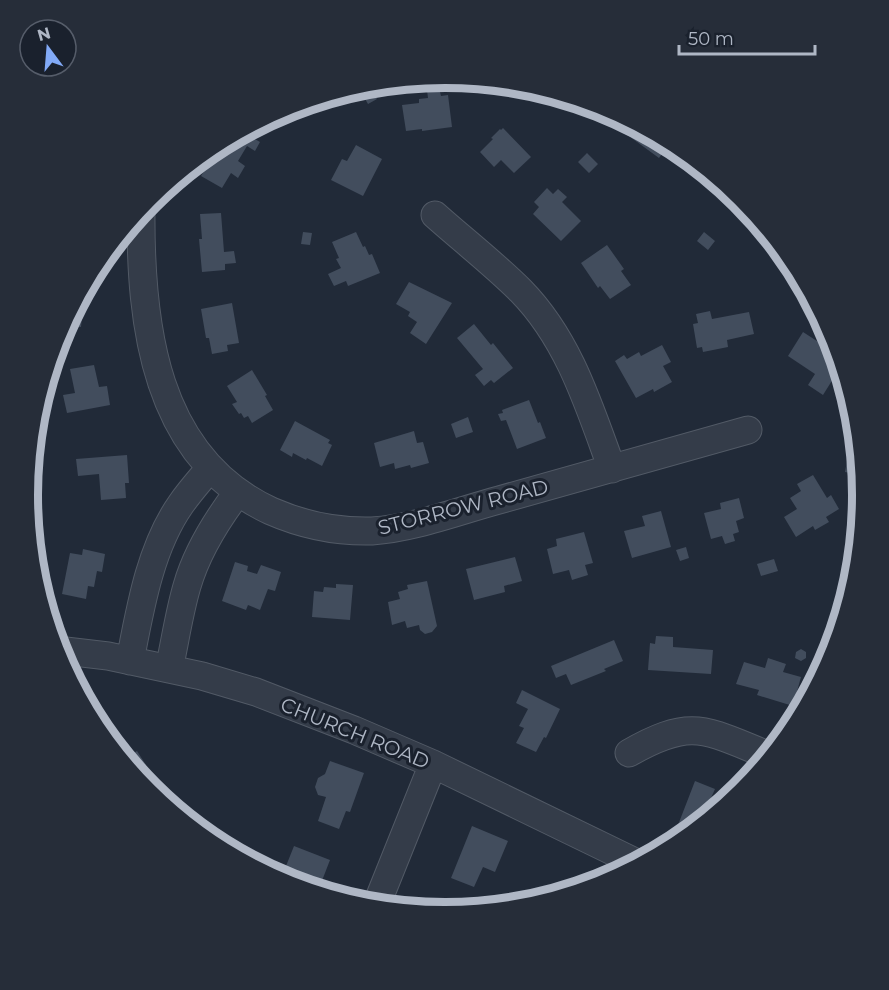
<svg xmlns="http://www.w3.org/2000/svg" width="889" height="990" viewBox="0 0 889 990" font-family="Montserrat,sans-serif">
  <style>
    .building { fill: #424d5d }
    .lines { fill: none; stroke-linecap: round; stroke-linejoin: round }
    .minor-casing { stroke: #525a66; stroke-width: 29 }
    .minor { stroke: #343c49; stroke-width: 27 }
    .labels { text-anchor: middle; dominant-baseline: central; stroke-width: 6; stroke-linejoin: round; paint-order: stroke }
    .street-label { font-size: 20px; fill: #afb7c5; stroke: #1a212d }
    .rim { fill: none; stroke: #afb7c5; stroke-width: 8 }
  </style>
  <rect width="100%" height="100%" fill="#212a38"/>
  <path class="building" d="M368,85L377,99L368,104L360,90Z
    M439,88L441,96L448,95L452,127L422,131V129L406,131L402,105L419,103V99L428,98L427,90Z
    M629,122L669,144L659,158L622,131Z
    M503,128L531,157L514,173L501,160L494,167L480,152L493,139L491,138L500,129L501,130Z
    M243,132L260,142L255,151L247,146L238,161L245,166L238,178L231,173L222,188L201,176L211,160L208,158L215,147Z
    M356,145L382,159L363,196L331,180L342,159L347,161Z
    M587,153L598,164L589,173L578,162Z
    M547,188L553,194L558,189L567,197L562,202L581,221L561,241L533,214L539,207L534,202Z
    M221,213L224,252L234,251L236,263L225,264V270L202,272L199,239H202L200,214Z
    M303,232L312,233L310,245L301,244Z
    M356,232L363,247L365,246L369,255L372,254L380,273L348,286L346,281L334,286L328,274L341,268L336,259L339,258L332,242Z
    M704,232L715,241L708,250L697,241Z
    M607,245L624,269L621,271L631,285L610,299L600,286L598,288L581,263Z
    M409,282L452,303L426,344L410,333L417,322L408,316L410,312L396,304Z
    M85,286L81,327L64,326Z
    M232,303L239,343L227,345L228,351L212,354L209,338H206L201,309Z
    M710,311L712,319L749,312L754,334L727,340L728,347L703,352L702,347L697,348L693,324L698,323L696,314Z
    M474,324L491,345L493,343L513,368L494,383L491,380L484,386L475,375L483,369L457,338Z
    M803,332L834,352L835,350L846,386L833,379L823,395L808,385L815,374L788,356Z
    M662,345L671,362L663,366L672,382L654,392L653,389L636,398L615,361L624,355L627,359L639,352L641,356Z
    M94,365L99,387L107,386L110,405L67,413L63,395L75,393L70,369Z
    M252,370L267,395L265,396L273,410L252,423L248,416L244,418L241,413L239,414L232,404L237,402L227,386Z
    M529,400L538,423L540,422L546,438L517,449L506,420L501,421L498,414L503,413L502,410Z
    M468,417L473,432L456,438L451,424Z
    M295,421L330,440L328,443L332,445L322,466L307,458L306,460L293,453L292,457L280,450Z
    M414,431L417,443L423,442L429,463L411,468L410,465L395,469L394,463L380,467L374,443Z
    M856,434L860,475L845,472L851,439L854,440Z
    M127,455L129,483H125L126,498L101,500L99,474L78,476L76,459Z
    M813,475L827,498L831,495L839,509L826,517L829,522L815,530L813,526L796,537L784,517L797,509L790,498L801,491L797,484Z
    M739,498L744,518L736,521L739,532L733,534L735,541L725,544L722,536L711,539L704,513L721,509L720,503Z
    M661,511L671,547L632,558L624,531L645,526L642,516Z
    M584,532L593,563L585,565L588,575L572,580L569,570L553,574L547,549L557,546L556,539Z
    M686,547L689,558L680,561L676,550Z
    M83,549L105,554L102,572L97,571L94,587L88,586L86,599L62,594L70,553L82,555Z
    M515,557L522,581L504,586L505,592L474,600L466,569Z
    M774,559L778,571L761,576L757,564Z
    M235,562L248,566L247,571L257,574L261,565L281,572L275,591L268,589L260,610L248,605L246,610L222,601Z
    M427,581L437,626L432,632L425,634L420,630L419,625L407,628L405,621L392,625L388,602L400,599L398,592L408,589L407,585Z
    M336,584L353,585L350,620L312,617L314,591L323,592L324,587L336,588Z
    M656,636L673,637V647L713,650L711,674L648,670L650,643L655,644Z
    M614,640L623,661L604,669L606,671L571,685L566,674L556,678L551,666Z
    M801,649L806,652V658L801,661L795,658L796,652Z
    M768,658L786,664L783,672L801,677L793,706L757,695L759,690L736,684L744,662L765,668Z
    M522,690L560,709L546,738L544,737L536,752L516,743L524,728L519,726L528,709L516,703Z
    M137,751L146,765L134,772L124,759Z
    M330,761L364,773L350,812L346,811L339,829L318,821L326,797L318,795L315,787L318,778L325,774Z
    M695,781L715,789L711,798L724,803L691,830L678,825Z
    M472,826L508,841L495,872L483,867L474,887L451,878Z
    M294,846L330,860L318,891L294,883L295,882L282,876Z
    M442,902L463,911L438,912Z"/>
  <g class="lines">
    <defs>
      <path id="minor" d="M141,210C140,324 154,457 271,511C303,525 336,532 372,531C415,528 458,511 499,500C582,477 665,454 748,430
        M435,215C463,240 494,264 521,291C569,340 589,406 612,469
        M57,650L108,656L202,676L256,692L354,730L433,764L637,863
        M130,661C140,609 150,548 181,504C190,491 200,480 210,468
        M169,669C175,642 179,613 187,586C197,551 216,521 238,492
        M629,753C692,717 705,730 768,755
        M376,906L433,764"/>
    </defs>
    <use href="#minor" class="minor-casing"/>
    <use href="#minor" class="minor"/>
  </g>
  <g class="labels">
    <g class="street-label">
      <text transform="translate(463 507) rotate(-14)">STORROW ROAD</text>
      <text transform="translate(355 733) rotate(22)">CHURCH ROAD</text>
    </g>
  </g>
  <path d="M0 0H889V990H0ZM38 495a407 407 0 1 1 814 0a407 407 0 1 1-814 0Z" fill="#262d39" fill-rule="evenodd"/>
  <path class="rim" d="M38 495a407 407 0 1 1 814 0a407 407 0 1 1-814 0Z"/>
  <g transform="translate(48 48) rotate(344)"><circle r="28" fill="#1a212d" stroke="#565d6a" stroke-width="1.5"/>
  <path d="M0-4.5L10 22L0 15L-10 22Z" fill="#82aaf7"/>
  <text y="-9" font-size="16" font-weight="bold" text-anchor="middle" fill="#afb7c5">N</text>
  </g>
  <path d="M679 45v9h136v-9" fill="none" stroke="#afb7c5" stroke-width="3"/>
  <text x="688" y="45" font-size="18" fill="#afb7c5" stroke="#1a212d" stroke-width="4.5" paint-order="stroke">50 m</text>
</svg>
